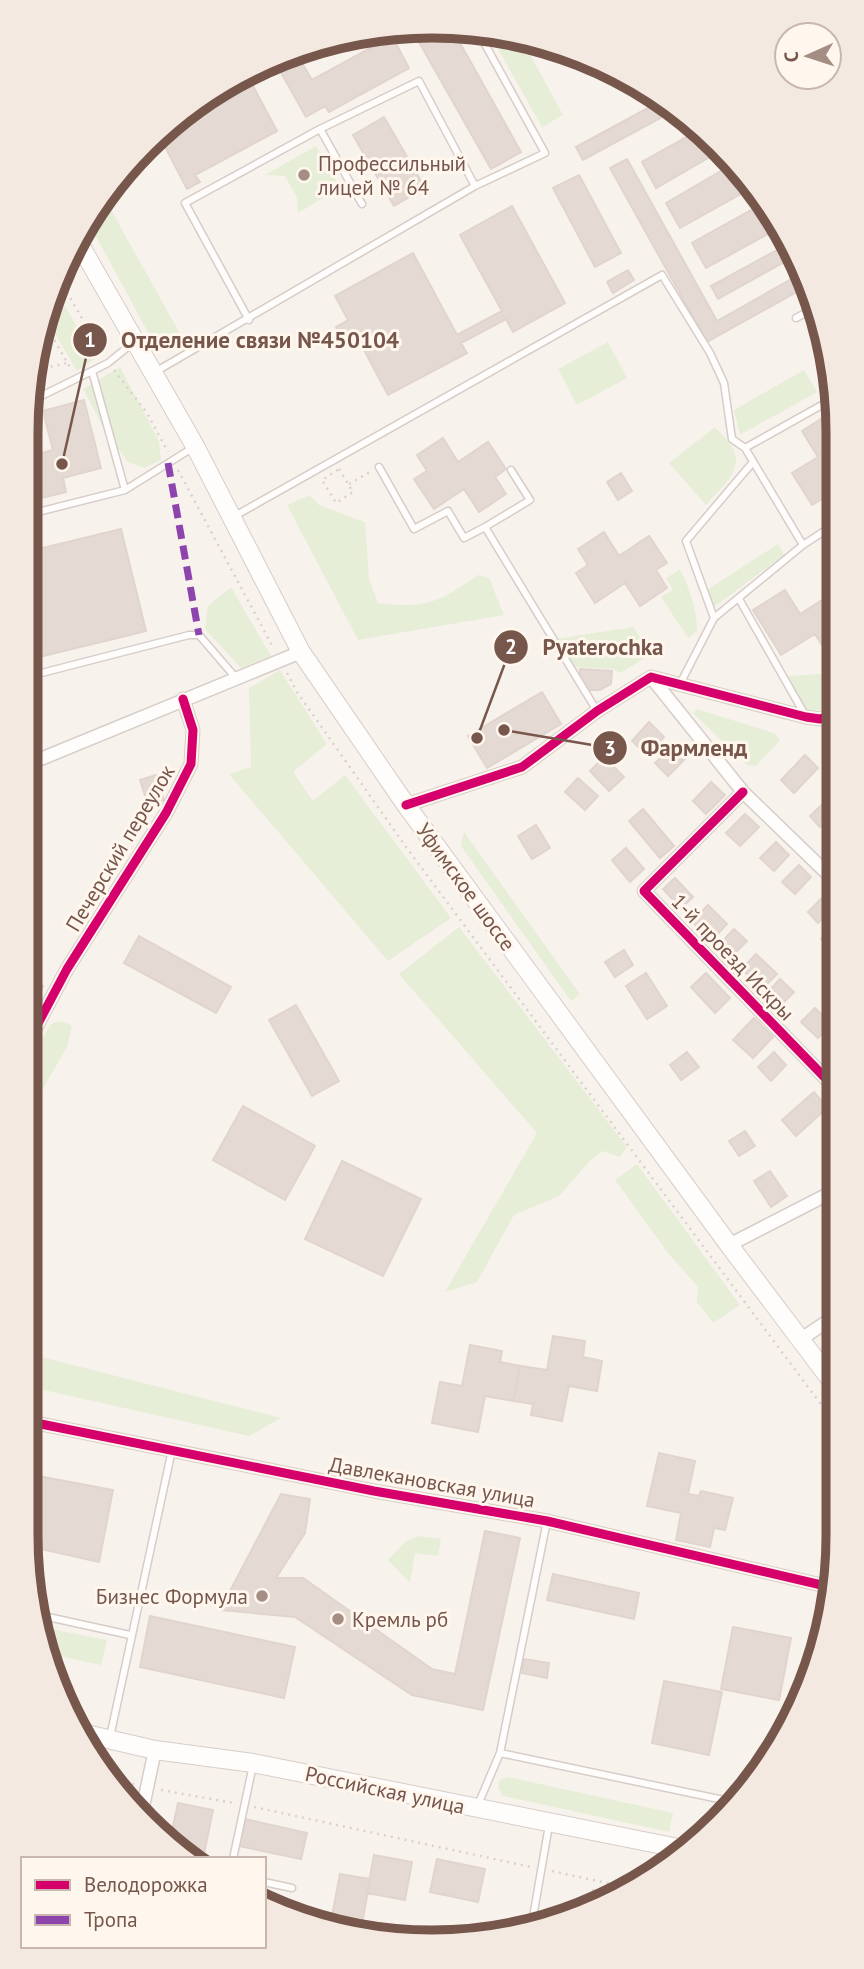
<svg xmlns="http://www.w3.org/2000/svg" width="864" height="1969" viewBox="0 0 864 1969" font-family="'PT Sans',sans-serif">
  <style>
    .green { fill: #e6eed7 }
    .building { fill: #e4dad3; stroke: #e1d4ce; stroke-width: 2 }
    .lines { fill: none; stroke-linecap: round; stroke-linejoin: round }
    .service-casing { stroke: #d6cdc8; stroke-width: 9 }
    .minor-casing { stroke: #d6cdc8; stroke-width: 15 }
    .secondary-casing { stroke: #d7cdc8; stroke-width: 20 }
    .path { stroke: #dad1ce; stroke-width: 2.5; stroke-dasharray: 2 5; stroke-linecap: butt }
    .service { stroke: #fefdfc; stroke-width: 6 }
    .minor { stroke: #fefdfc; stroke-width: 12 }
    .secondary { stroke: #fefdfc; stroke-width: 18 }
    .quiet { stroke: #8e44ad; stroke-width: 7; stroke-dasharray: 14 7; stroke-linecap: butt }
    .cycleway-casing { stroke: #fff6ed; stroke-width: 13 }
    .cycleway { stroke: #d6006c; stroke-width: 9 }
    .poi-dot { fill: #a48d83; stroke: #fff6ed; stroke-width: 2.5 }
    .labels { text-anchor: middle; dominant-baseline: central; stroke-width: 6; stroke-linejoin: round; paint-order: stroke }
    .poi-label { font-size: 21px; fill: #77564b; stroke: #fff6ed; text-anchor: start }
    .street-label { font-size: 21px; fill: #77564b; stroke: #fff6ed }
    .rim { fill: none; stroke: #77564b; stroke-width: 9 }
    .leader { fill: none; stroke: #77564b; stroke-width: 2.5 }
    .callout-dot { fill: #77564b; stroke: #fff6ed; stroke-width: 2.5 }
    .mark-label { font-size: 21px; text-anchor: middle; font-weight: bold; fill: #fff }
    .callout-label { font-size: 23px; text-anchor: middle; font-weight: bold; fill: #77564b; stroke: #fff6ed; stroke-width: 6; stroke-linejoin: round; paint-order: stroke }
  </style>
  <rect width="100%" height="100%" fill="#f8f2ec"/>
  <path class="green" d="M492,38L527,43L525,45L563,115L542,127Z
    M316,146L340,188L298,213L297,198L285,176L265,175Z
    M106,201L183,339L158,351L91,227Z
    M55,290L96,358L77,371L45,317L48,301Z
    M608,342L627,378L577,405L558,369Z
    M120,367L159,441L161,460L144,468L128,462L103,427L83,389Z
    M804,370L817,392L740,435L734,410Z
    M715,427C721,434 729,441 733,449C745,470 718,490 706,505L669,463Z
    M310,495L319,505L365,522L369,579L378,603C426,609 440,602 478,575L489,578L504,615L358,640L287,505Z
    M778,544L784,555L714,607L707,590Z
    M680,569C690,590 697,608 697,631L688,638L661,597L673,590L666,578Z
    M231,587L271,656L241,668L205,629L208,606Z
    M633,627L652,653L621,673L613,669L576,667L556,639Z
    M280,670L327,744L293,772L313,801L345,775L451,918L388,961L229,774L251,767L249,688Z
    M835,673V708L811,711L806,708L788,676Z
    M697,709L774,733L780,740L756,766L747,765L693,713Z
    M464,832L580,994L571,1001L461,846Z
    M459,927L627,1147L620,1157L603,1151L590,1161L559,1196L514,1215L477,1282L445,1292L537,1133L399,974Z
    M62,1021L72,1026L67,1047L26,1118V1066L51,1024Z
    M637,1164L740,1305L713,1323L697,1302L698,1287L668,1253L615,1180Z
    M26,1353L281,1418L249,1436L26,1386Z
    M418,1536L441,1539L438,1556L415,1553L410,1583L388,1560L406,1541Z
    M41,1627L107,1640L101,1665L45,1653Z
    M508,1777L673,1813L669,1832L503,1796L498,1788L500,1780Z"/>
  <path class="building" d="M411,28L455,34L521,152L491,169Z
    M392,36L409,68L329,112L325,106L306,117L275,62L298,56L312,80Z
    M246,73L277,131L195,175L200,182L187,189L161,139Z
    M661,101L677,109L583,160L576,147Z
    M384,117L425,188L394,206L353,135Z
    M699,130L720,151L656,188L642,162Z
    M627,159L717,321L804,272L809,285L707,342L610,168Z
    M733,164L755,186L680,228L666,203Z
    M579,175L621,253L595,267L553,188Z
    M764,203L779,228L706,268L692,243Z
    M512,206L565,303L513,332L506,319L461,343L467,353L388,395L356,335L344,341L336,327L348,320L335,296L413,253L457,335L502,311L460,235Z
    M788,244L795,256L718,299L711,286Z
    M628,270L634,280L613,293L607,282Z
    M84,400L101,468L63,478L66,492L26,502V457L53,450L43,411Z
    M829,414L834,424L835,505L829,495L812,505L792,473L818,457L802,431Z
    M443,438L458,462L488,442L506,469L495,477L506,494L479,512L464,489L434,509L414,479L427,471L417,455Z
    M621,473L632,491L618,500L607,482Z
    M121,529L146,631L35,658L26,622V552Z
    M604,532L619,556L649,536L667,563L656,570L667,588L640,606L625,583L595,603L576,573L588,565L578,549Z
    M785,590L800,614L835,592V652L829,656L815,634L781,655L753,610Z
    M580,669L612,671L611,684L600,690H589L580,682Z
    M542,692L561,724L487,768L468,736Z
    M649,722L664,737L647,755L632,741Z
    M676,743L688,756L668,776L655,763Z
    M805,755L818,768L794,793L781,780Z
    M604,757L624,777L609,791L590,771Z
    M156,775L164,800L148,805L140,780Z
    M578,778L598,796L585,810L565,792Z
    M711,782L725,795L706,814L693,801Z
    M832,795L835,798L836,813L820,827L810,816Z
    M643,809L674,846L660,858L629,821Z
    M745,814L759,827L740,846L726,833Z
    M536,825L550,848L532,859L518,836Z
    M776,842L789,855L774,871L760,858Z
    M626,848L644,869L630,882L612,860Z
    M799,865L811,877L795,894L782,882Z
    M675,878L693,897L681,908L663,889Z
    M823,897L833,907L818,923L808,912Z
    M708,905L727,924L712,940L692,922Z
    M836,923V953L821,939Z
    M734,929L747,941L729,959L717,947Z
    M139,936L231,987L216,1013L124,963Z
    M624,950L633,965L615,977L605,962Z
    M756,954L777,974L762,989L742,969Z
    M646,973L667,1006L647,1019L626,986Z
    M706,973L730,998L715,1013L691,987Z
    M26,978L43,986L35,1002L26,998Z
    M780,979L794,992L779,1007L766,994Z
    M296,1005L339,1081L312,1096L269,1020Z
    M815,1008L831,1024L818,1038L801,1022Z
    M754,1018L773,1037L753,1058L733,1040Z
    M836,1041V1066L824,1054Z
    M687,1052L699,1067L681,1080L670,1065Z
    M774,1052L786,1065L771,1081L758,1067Z
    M814,1092L827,1108L796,1136L782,1120Z
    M243,1106L315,1146L285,1200L213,1160Z
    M745,1131L755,1146L739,1156L729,1141Z
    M342,1161L421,1199L383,1276L305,1239Z
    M770,1171L787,1196L771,1207L754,1181Z
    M553,1336L585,1341L583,1357L602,1361L597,1391L569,1386L562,1421L531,1415L533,1404L513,1401L520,1366L547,1370Z
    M470,1345L502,1351L500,1362L520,1366L513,1401L485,1396L478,1432L432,1423L440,1382L462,1386Z
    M659,1453L695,1461L688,1494L699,1496L701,1491L733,1498L725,1530L714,1528L710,1547L676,1540L681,1513L647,1506Z
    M33,1475L113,1490L99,1562L28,1546L26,1510Z
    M26,1481L32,1482L26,1510Z
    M281,1494L310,1499L305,1533L276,1578H303L432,1669L455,1674L485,1531L520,1538L483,1710L412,1695L295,1617L220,1610Z
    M553,1574L639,1593L634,1619L547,1600Z
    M150,1616L295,1647L284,1698L140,1667Z
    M733,1627L791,1638L779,1700L721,1689Z
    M524,1659L549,1663L547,1678L522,1673Z
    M664,1681L722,1692L709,1755L652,1743Z
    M178,1803L213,1810L203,1859H193L170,1840Z
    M245,1819L307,1833L301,1859L239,1846Z
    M374,1855L412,1862L405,1900L367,1893Z
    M437,1859L485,1869L478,1902L430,1892Z
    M340,1874L370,1879L360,1935H353L330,1926Z
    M593,1890L616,1895L590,1905Z"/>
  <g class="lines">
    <defs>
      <path id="service" d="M320,129L362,204
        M796,318L815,308
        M249,320L185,203L320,129L419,81L475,186
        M155,372L475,186L545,153L481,37
        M31,401L92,371
        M26,438L32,437L28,422
        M745,448L829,401
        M379,467L414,529L448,511L464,538L485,527L597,711
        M125,490L92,371L108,363L134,342
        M26,515L125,490L194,447
        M233,517L662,275L710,353L724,383L732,439L745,448L803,545
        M485,527L530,500L511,470
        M739,599L805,715
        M714,618L686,541L753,462
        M26,677L189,635H199L236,678
        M680,684L714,618L803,545L835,524
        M39,1615L130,1635
        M110,1737L172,1450
        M500,1753L738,1803
        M477,1807L500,1753L547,1521
        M233,1859L253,1765
        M264,1882L292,1888
        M539,1924L532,1923L549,1825"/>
      <path id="minor" d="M651,677L743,792L836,882
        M26,765L301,652
        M743,792L644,891L836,1089
        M406,805L522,767L597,711L651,677L806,717L820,719L835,714
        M26,1046L67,969L166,813L191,764L193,730L183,699
        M729,1245L832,1192L837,1186
        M801,1339L837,1315
        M26,1421L374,1491L547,1521L830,1587
        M141,1816L155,1750"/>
      <path id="secondary" d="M80,245L195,446L301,652L406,805L729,1245L837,1388
        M86,1734L155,1750L253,1763L683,1849"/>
    </defs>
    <use href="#service" class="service-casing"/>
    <use href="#minor" class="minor-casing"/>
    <use href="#secondary" class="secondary-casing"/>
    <path class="path" d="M60,280L102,353
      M44,322L72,371
      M37,370L67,363
      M114,370L147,413L168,452
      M339,469L353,492L336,503L322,480Z
      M178,470L274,649
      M349,484L370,472
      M287,673L297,692L406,847L837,1426
      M797,1700L821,1598
      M112,1779L134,1784
      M161,1790L234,1803
      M254,1807L531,1867
      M552,1871L634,1889"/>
    <use href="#service" class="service"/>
    <use href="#minor" class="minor"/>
    <use href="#secondary" class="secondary"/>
    <path class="quiet" d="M168,463L199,635"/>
    <defs>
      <path id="cycleway" d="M743,792L644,891L836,1089
        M406,805L522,767L597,711L651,677L806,717L820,719L835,714
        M26,1046L67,969L166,813L191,764L193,730L183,699
        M26,1421L374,1491L547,1521L830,1587"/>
    </defs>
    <use href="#cycleway" class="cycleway-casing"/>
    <use href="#cycleway" class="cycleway"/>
  </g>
  <g class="poi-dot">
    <circle cx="304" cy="175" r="7"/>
    <circle cx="262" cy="1596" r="7"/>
    <circle cx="338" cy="1619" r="7"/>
  </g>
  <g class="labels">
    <g class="poi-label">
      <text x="318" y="163">Профессильный<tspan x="318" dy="24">лицей № 64</tspan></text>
      <text x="248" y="1596" text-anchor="end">Бизнес Формула</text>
      <text x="352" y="1619">Кремль рб</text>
    </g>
    <g class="street-label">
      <text transform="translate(120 848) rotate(-59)">Печерский переулок</text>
      <text transform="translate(466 887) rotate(54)">Уфимское шоссе</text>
      <text transform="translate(733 957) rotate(46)">1-й проезд Искры</text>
      <text transform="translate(432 1482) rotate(10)">Давлекановская улица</text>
      <text transform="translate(385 1790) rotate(12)">Российская улица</text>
    </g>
  </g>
  <path d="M0 0H864V1969H0ZM432 38H432A394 394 0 0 1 826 432V1536A394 394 0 0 1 432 1930H432A394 394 0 0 1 38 1536V432A394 394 0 0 1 432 38Z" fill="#f4e9e0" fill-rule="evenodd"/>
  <path class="rim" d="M432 38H432A394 394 0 0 1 826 432V1536A394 394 0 0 1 432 1930H432A394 394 0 0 1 38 1536V432A394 394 0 0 1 432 38Z"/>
  <path class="leader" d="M62 464L90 340M477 738L511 647M504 730L610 748"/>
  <g class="callout-dot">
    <circle cx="62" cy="464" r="7"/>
    <circle cx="477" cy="738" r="7"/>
    <circle cx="504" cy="730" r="7"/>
    <circle cx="90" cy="340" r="18"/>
    <circle cx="511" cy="647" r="18"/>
    <circle cx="610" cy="748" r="18"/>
  </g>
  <g class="mark-label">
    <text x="90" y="347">1</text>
    <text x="511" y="654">2</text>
    <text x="610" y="756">3</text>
  </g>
  <g class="callout-label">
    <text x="260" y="348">Отделение связи №450104</text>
    <text x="603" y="655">Pyaterochka</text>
    <text x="694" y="756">Фармленд</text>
  </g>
  <rect x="21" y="1857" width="245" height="91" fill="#fff6ed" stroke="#c9b6ac" stroke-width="2"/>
  <rect x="35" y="1880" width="35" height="10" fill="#d6006c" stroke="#c9b6ac" stroke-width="2"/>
  <text x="84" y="1892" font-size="21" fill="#77564b">Велодорожка</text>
  <rect x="35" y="1915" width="35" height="10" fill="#8e44ad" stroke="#c9b6ac" stroke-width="2"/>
  <text x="84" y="1927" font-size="21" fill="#77564b">Тропа</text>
  <g transform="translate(808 56) rotate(267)"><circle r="33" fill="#fff6ed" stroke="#c9b6ac" stroke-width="2"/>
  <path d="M0-5L12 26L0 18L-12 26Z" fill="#a48d83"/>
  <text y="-10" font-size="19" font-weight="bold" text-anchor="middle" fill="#77564b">С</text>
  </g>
</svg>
